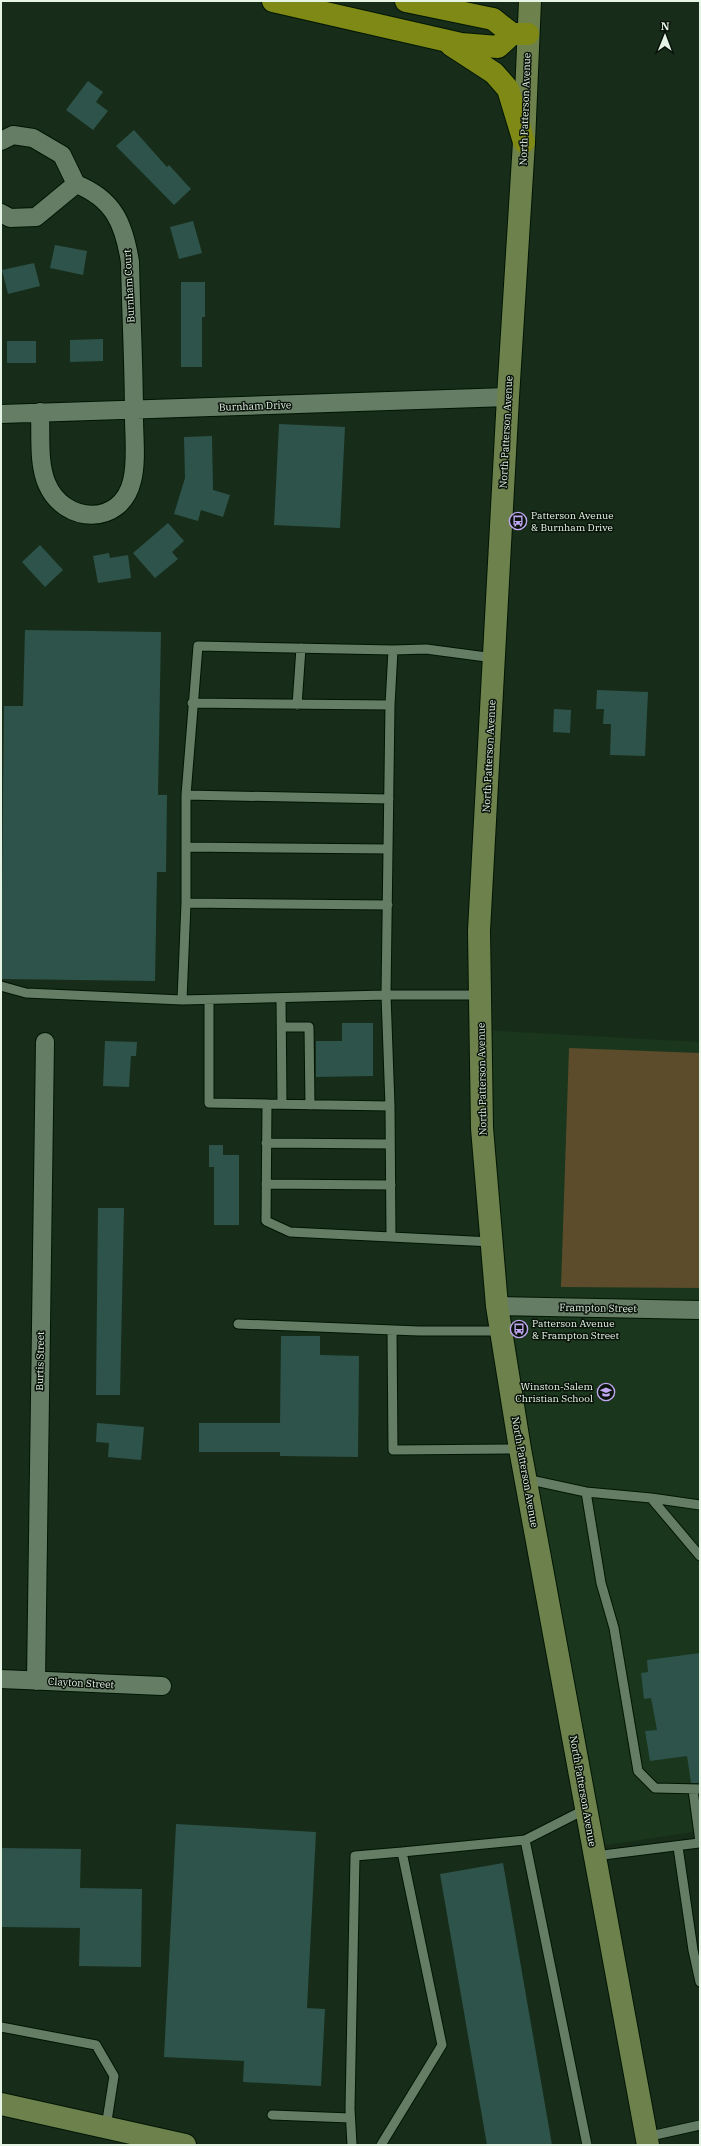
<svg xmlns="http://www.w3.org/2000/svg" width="701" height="2146" viewBox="0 0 701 2146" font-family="'IBM Plex Serif',serif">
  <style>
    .built { fill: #1a361c }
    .green { fill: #5c4c2c }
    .building { fill: #2e534a }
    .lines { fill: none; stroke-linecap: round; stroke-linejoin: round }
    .lane-casing { stroke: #021504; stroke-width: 11 }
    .street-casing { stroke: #021504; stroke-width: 20 }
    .secondary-casing { stroke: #021504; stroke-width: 24 }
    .highway-casing { stroke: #021504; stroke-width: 24 }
    .lane { stroke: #657d65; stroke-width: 9 }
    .street { stroke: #657d65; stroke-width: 18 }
    .secondary { stroke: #6d814d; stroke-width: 22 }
    .highway { stroke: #7f8915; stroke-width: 22 }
    .labels { text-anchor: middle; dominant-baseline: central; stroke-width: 3; stroke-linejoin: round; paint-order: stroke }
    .street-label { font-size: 10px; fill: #e6f4e6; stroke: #09130a }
    .poi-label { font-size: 10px; fill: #e6f4e6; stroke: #09130a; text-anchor: start }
  </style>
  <rect width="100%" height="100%" fill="#172d19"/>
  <path class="built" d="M481,1030L700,1042V1831L593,1847L497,1306Z"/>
  <path class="green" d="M569,1048L700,1053V1288L561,1287Z"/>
  <path class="building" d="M88,81L103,92L96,102L108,111L93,130L66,110Z
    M134,130L167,167L169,165L191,189L174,205L116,146Z
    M193,221L202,253L179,259L170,227Z
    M55,245L87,251L83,275L50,268Z
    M34,263L40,286L8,294L2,270Z
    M181,282H205V317H202V367H181Z
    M103,339V361L70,362V340Z
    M7,341H36V363H7Z
    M279,424L345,427L340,528L274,525Z
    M212,436L213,490L230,495L223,517L201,510L198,521L174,514L185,478L184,437Z
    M168,523L184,541L172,552L178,559L155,578L133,553Z
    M40,545L63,570L45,587L22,562Z
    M109,553L110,558L128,555L131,578L98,583L93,556Z
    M25,630L161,632L158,795H167L166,872H157L155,981L1,979L4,706H23Z
    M597,690L648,692L645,756L610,755L611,724H603L604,709H596Z
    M554,709L571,710L570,733L553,732Z
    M342,1023H373V1076L316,1077V1041H342Z
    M105,1041L137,1042L136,1056H131L129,1087L103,1086Z
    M209,1145H223V1155H239V1225H214V1167H209Z
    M98,1208H124L120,1395H96Z
    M281,1336H320V1355L359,1356L358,1457L280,1456V1452H199V1423H280Z
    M97,1423L144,1427L141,1460L108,1457L109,1443L96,1442Z
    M700,1653V1783H691L687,1756L650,1761L645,1731L657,1730L651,1698L644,1699L641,1673L648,1672L647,1660Z
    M176,1824L316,1832L307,2008L325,2009L321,2086L243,2082L244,2061L164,2057Z
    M1,1848L81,1849L80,1888L142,1889L141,1967L79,1966L80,1928L1,1927Z
    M503,1863L552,2145H487L440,1874Z"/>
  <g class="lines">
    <defs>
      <path id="lane" d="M192,703L390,705
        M297,705L301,648
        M186,795L389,799
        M186,847L388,849
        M186,903L388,905
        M1,986L26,993L182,1000L386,995L390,705L393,650L426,649L494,658
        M480,995H386L390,1106L267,1104L266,1221L290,1232L492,1242
        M281,998L282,1104
        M182,1000L186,903V795L198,646L393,650
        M209,1000V1103L267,1104
        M282,1027H309L310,1105
        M390,1106L391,1237
        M266,1143L390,1144
        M266,1184L391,1185
        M238,1324L419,1331H501
        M392,1330L393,1450L520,1449
        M526,1479L586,1492L651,1498L700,1505
        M586,1492L601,1583L614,1628L638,1771L655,1788L700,1789
        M651,1498L700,1556
        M693,1790L700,1842
        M525,1840L587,2145
        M678,1847L693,1950L700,1982
        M595,1856L699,1843
        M1,2027L96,2045L114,2076L106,2127
        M272,2115L350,2118
        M646,2137L700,2125
        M352,2145L350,2109L355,1856L402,1852
        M381,2145L442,2045L402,1852L525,1840L586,1809"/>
      <path id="street" d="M1,141L13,135L33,138L62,155L76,184C114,199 124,224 130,262C131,314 134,366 134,417C134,437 137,462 132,481C121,527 64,524 47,484C38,464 41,435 40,412
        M1,213L10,218L36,217L76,184
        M1,414L508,397
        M497,1306L700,1310
        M1,1679L162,1686
        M36,1681L45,1042"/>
      <path id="secondary" d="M530,1L524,142L508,397L479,931L482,1128L497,1306L520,1449L648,2145
        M1,2104L185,2145"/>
      <path id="highway" d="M273,1L461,44L498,47L512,34
        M406,1L493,19L512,34H528
        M451,45L494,73L508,89L524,142"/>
    </defs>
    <use href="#lane" class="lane-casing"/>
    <use href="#street" class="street-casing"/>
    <use href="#secondary" class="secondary-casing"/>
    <use href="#highway" class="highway-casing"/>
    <use href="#lane" class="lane"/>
    <use href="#street" class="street"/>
    <use href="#secondary" class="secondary"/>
    <use href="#highway" class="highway"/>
  </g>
  <defs>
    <symbol id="bus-ring" viewBox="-11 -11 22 22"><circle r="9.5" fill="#09130a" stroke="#c1a8f3" stroke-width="1.5"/><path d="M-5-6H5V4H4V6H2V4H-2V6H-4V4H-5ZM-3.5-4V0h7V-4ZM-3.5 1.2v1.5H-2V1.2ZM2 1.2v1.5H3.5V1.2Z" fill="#c1a8f3"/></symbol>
    <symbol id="school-ring" viewBox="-11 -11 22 22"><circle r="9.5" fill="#09130a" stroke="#c1a8f3" stroke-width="1.5"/><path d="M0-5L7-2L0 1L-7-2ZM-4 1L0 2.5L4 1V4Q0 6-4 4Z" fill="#c1a8f3"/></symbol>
  </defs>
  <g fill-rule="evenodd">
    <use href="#bus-ring" x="508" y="511" width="20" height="20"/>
    <use href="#bus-ring" x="509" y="1319" width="20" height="20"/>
    <use href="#school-ring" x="596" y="1382" width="20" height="20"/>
  </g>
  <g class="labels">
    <g class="street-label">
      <text transform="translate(525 109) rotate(-88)">North Patterson Avenue</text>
      <text transform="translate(129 286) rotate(-93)">Burnham Court</text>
      <text transform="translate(255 406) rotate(-2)">Burnham Drive</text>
      <text transform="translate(506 432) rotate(-87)">North Patterson Avenue</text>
      <text transform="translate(489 756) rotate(-87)">North Patterson Avenue</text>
      <text transform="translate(482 1079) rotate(-91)">North Patterson Avenue</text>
      <text transform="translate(598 1308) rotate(1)">Frampton Street</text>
      <text transform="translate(40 1361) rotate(-89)">Burtis Street</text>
      <text transform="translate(525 1472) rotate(80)">North Patterson Avenue</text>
      <text transform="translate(81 1683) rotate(3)">Clayton Street</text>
      <text transform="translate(583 1791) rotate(80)">North Patterson Avenue</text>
    </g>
    <g class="poi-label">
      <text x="531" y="515">Patterson Avenue<tspan x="531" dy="12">&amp; Burnham Drive</tspan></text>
      <text x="532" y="1323">Patterson Avenue<tspan x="532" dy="12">&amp; Frampton Street</tspan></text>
      <text x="593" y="1386" text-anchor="end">Winston-Salem<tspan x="593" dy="12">Christian School</tspan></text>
    </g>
  </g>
  <rect width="701" height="2146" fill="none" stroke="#e6f4e6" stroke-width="4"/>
  <g transform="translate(665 36) rotate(1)" stroke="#09130a" stroke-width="3" paint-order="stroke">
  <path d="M0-3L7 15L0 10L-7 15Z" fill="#e6f4e6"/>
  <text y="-6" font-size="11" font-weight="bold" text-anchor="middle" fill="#e6f4e6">N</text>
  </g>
</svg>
